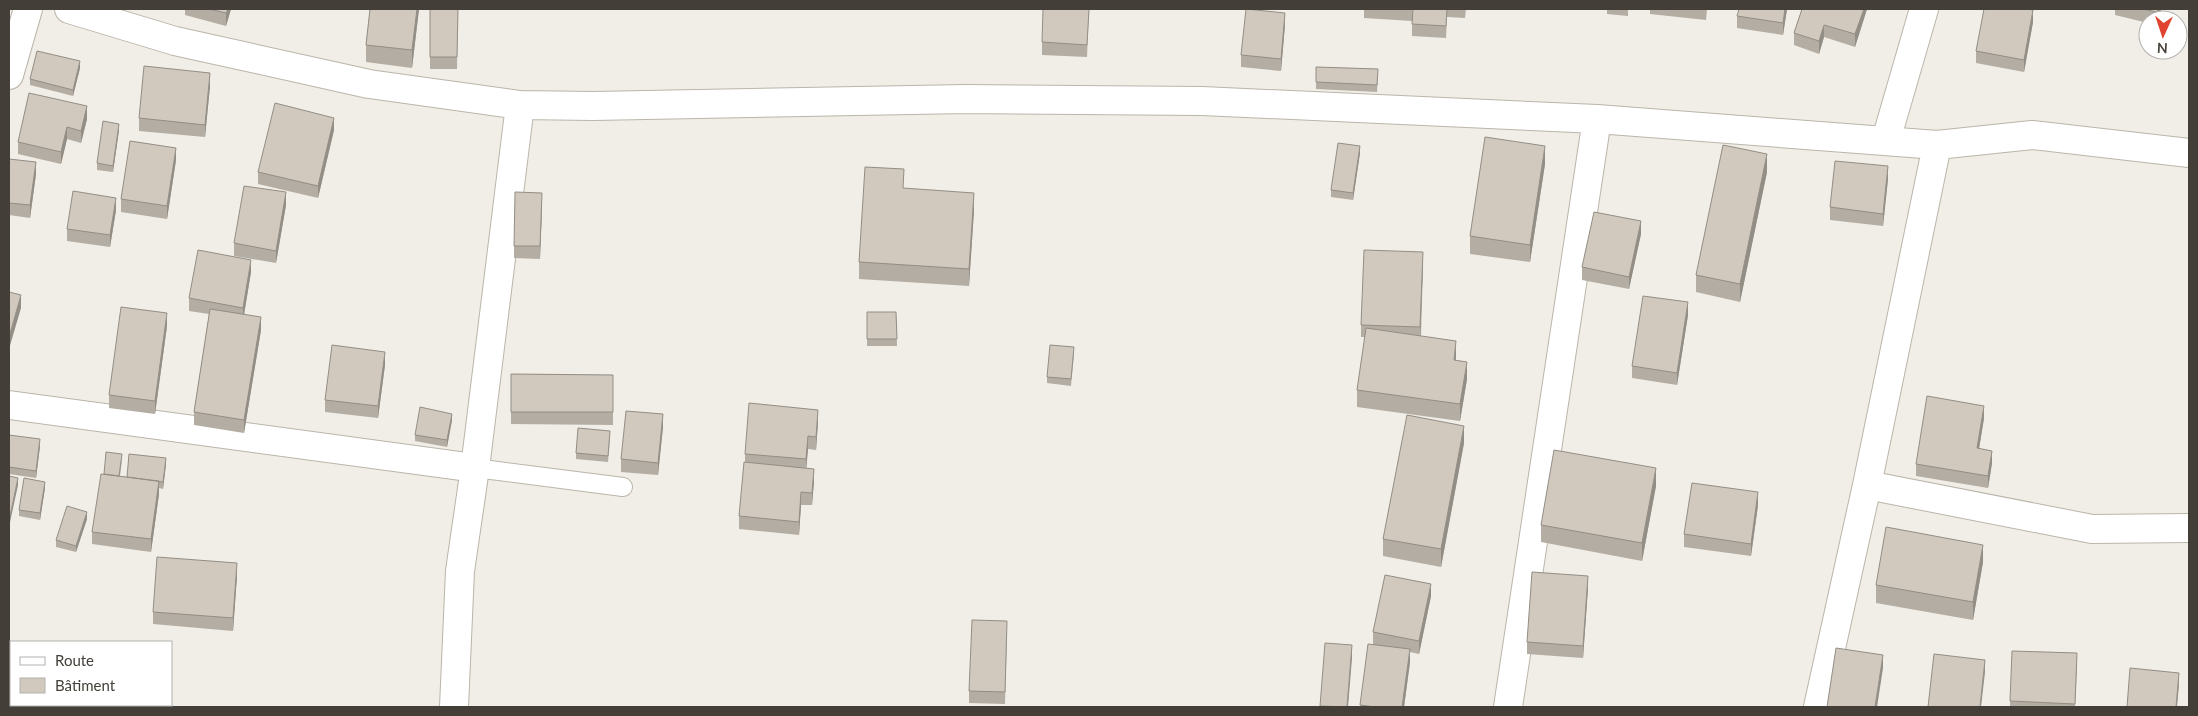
<svg xmlns="http://www.w3.org/2000/svg" width="2198" height="716" viewBox="0 0 2198 716" font-family="Lato,sans-serif">
  <style>
    .lines { fill: none; stroke-linecap: round; stroke-linejoin: round }
    .lane-casing { stroke: #bbb5aa; stroke-width: 20 }
    .street-casing { stroke: #bbb5aa; stroke-width: 30 }
    .lane { stroke: #fff; stroke-width: 18 }
    .street { stroke: #fff; stroke-width: 28 }
    .wall { fill: #b4ada3 }
    .shaded-wall { fill: #928d85 }
    .building { fill: #d1c9be; stroke: #928d85 }
  </style>
  <rect width="100%" height="100%" fill="#f1eee7"/>
  <g class="lines">
    <defs>
      <path id="lane" d="M475,468L623,487"/>
      <path id="street" d="M69,9L175,41L369,84L520,105L593,106L966,99L1202,101L1597,119L1937,145L2032,135L2189,153
        M9,75L28,9
        M1886,140L1924,9
        M9,405L475,468
        M1867,485L2092,529L2189,528
        M454,707L460,571L475,468L520,105
        M1508,707L1597,119
        M1818,707L1867,485L1937,145"/>
    </defs>
    <use href="#lane" class="lane-casing"/>
    <use href="#street" class="street-casing"/>
    <use href="#lane" class="lane"/>
    <use href="#street" class="street"/>
  </g>
  <path class="wall" d="M185,9H231L226,26L185,15Z
    M370,9H419L412,68L366,62V45Z
    M430,9H458L457,69H430Z
    M1089,9L1087,57L1042,55V42Z
    M1364,9H1466L1465,18L1447,17L1446,38L1412,36V21L1364,18Z
    M1607,9H1628V16L1607,14Z
    M1650,9H1707L1706,20L1650,14Z
    M1787,9L1783,35L1737,28V16Z
    M1802,9H1867L1855,47L1824,37L1819,54L1794,45V33Z
    M2115,9H2161L2158,20H2148V23L2115,15Z
    M2033,22L2024,72L1976,63V51Z
    M1285,25L1281,71L1241,67V55Z
    M1316,67L1378,76L1377,92L1316,89Z
    M80,68L73,96L30,85V79Z
    M210,86L205,137L139,131V118Z
    M87,119L81,143L67,139L61,164L18,154V142Z
    M119,130L113,172L97,170V163Z
    M334,130L318,198L258,184V172Z
    M1360,153L1353,200L1331,197V190Z
    M9,159L36,174L30,218L9,215Z
    M176,160L167,219L121,212V199Z
    M1545,164L1530,262L1470,254V236Z
    M1767,172L1740,302L1696,292V275Z
    M1888,179L1883,226L1830,220V207Z
    M904,188L974,210L969,286L859,279V262Z
    M286,205L276,263L234,256V243Z
    M542,206L540,259L514,258V246Z
    M116,210L110,247L67,241V229Z
    M1641,234L1629,289L1582,280V267Z
    M1423,265L1421,336L1456,360L1467,379L1460,421L1357,407V390L1365,337H1361V325Z
    M251,272L244,314L261,330L244,433L194,425V412L209,314L189,311V298Z
    M867,312H896L897,346H867Z
    M1688,315L1677,385L1632,378V366Z
    M167,326L155,414L109,408V395Z
    M1074,354L1071,386L1047,383V377Z
    M385,365L378,418L325,412V400Z
    M511,374L613,375V425L511,424Z
    M1984,418L1979,449L1992,463L1988,488L1916,476V464Z
    M452,420L447,447L415,441V435Z
    M818,422L816,450L808,449L806,468L814,481L812,505H801L799,535L739,529V516L745,462V454Z
    M663,427L658,475L621,472V459Z
    M9,435L40,446L36,478L9,474Z
    M610,438L608,462L576,459V453Z
    M1464,443L1441,567L1383,556V539Z
    M122,460L120,476L127,477L166,464L163,489L159,488V494L151,552L92,544V532L104,474Z
    M1656,486L1642,561L1541,542V525Z
    M45,488L40,520L19,516V510Z
    M1758,505L1751,556L1684,547V534Z
    M87,519L76,552L56,547V540Z
    M1983,562L1973,620L1876,603V585Z
    M237,576L233,631L153,624V612Z
    M1588,588L1583,658L1527,654V642Z
    M1431,596L1419,654L1410,652V662L1404,707H1360L1373,644V632Z
    M1007,633L1005,704L969,703V691Z
    M2077,666L2075,707H2010V701Z"/>
  <path class="shaded-wall" d="M228,9H231L226,26V13Z
    M417,9H419L412,68V50Z
    M1785,9H1787L1783,35V23Z
    M1864,9H1867L1855,47V34Z
    M2158,9H2161L2158,20H2157Z
    M2033,10V22L2024,72V60Z
    M1285,13V25L1281,71V59Z
    M1824,25V37L1819,54V41Z
    M80,61V68L73,96V90Z
    M210,73V86L205,137V125Z
    M87,106V119L81,143V131Z
    M334,118V130L318,198V186Z
    M119,124V130L113,172V166Z
    M67,127V139L61,164V152Z
    M1360,146V153L1353,200V193Z
    M1545,146V164L1530,262V245Z
    M176,148V160L167,219V206Z
    M1767,154V172L1740,302V284Z
    M36,162V174L30,218V205Z
    M1888,166V179L1883,226V214Z
    M286,192V205L276,263V251Z
    M542,193V206L540,259V246Z
    M974,193V210L969,286V269Z
    M116,198V210L110,247V235Z
    M1641,221V234L1629,289V277Z
    M1423,252V265L1420,340V327Z
    M251,260V272L243,321V308Z
    M21,295V308L9,349V337Z
    M1688,302V315L1677,385V373Z
    M167,313V326L155,414V401Z
    M261,317V330L244,433V420Z
    M1456,341V358L1454,377V360Z
    M385,352V365L378,418V406Z
    M1467,362V379L1460,421V404Z
    M1984,406V418L1977,461V448Z
    M818,410V422L816,450V437Z
    M452,414V420L447,447V440Z
    M663,414V427L658,475V463Z
    M1464,426V443L1441,567V549Z
    M808,436V449L806,472V459Z
    M40,439V446L36,478V471Z
    M1992,451V463L1988,488V476Z
    M166,458V464L163,489V482Z
    M1656,468V486L1642,561V543Z
    M814,469V481L812,505V493Z
    M18,478V485L9,527V521Z
    M159,481V494L151,552V539Z
    M45,482V488L40,520V513Z
    M801,492V505L799,535V522Z
    M1758,492V505L1751,556V544Z
    M87,512V519L76,552V546Z
    M1983,545V562L1973,620V602Z
    M237,563V576L233,631V618Z
    M1588,576V588L1583,658V646Z
    M1431,584V596L1419,654V641Z
    M1352,645V658L1348,707H1347Z
    M1410,649V662L1404,707H1402Z
    M1883,655V668L1877,707H1875Z
    M1985,660V672L1981,707H1980Z
    M2179,673V685L2177,707H2176Z"/>
  <path class="building" d="M209,9H228L226,13Z
    M370,9H417L412,50L366,45Z
    M430,9H458L457,57H430Z
    M1043,9H1089L1087,45L1042,42Z
    M1246,9L1285,13L1281,59L1241,55Z
    M1413,9H1447L1446,26L1412,24Z
    M1739,9H1785L1783,23L1737,16Z
    M1802,9H1864L1855,34L1824,25L1819,41L1794,33Z
    M1984,9H2027L2033,10L2024,60L1976,51Z
    M2142,9H2158L2157,12Z
    M37,51L80,61L73,90L30,79Z
    M144,66L210,73L205,125L139,118Z
    M1316,67L1378,69L1377,85L1316,82Z
    M29,93L87,106L81,131L67,127L61,152L18,142Z
    M275,103L334,118L318,186L258,172Z
    M103,121L119,124L113,166L97,163Z
    M1485,137L1545,146L1530,245L1470,236Z
    M130,141L176,148L167,206L121,199Z
    M1338,143L1360,146L1353,193L1331,190Z
    M1723,145L1767,154L1740,284L1696,275Z
    M9,159L36,162L30,205L9,203Z
    M1835,161L1888,166L1883,214L1830,207Z
    M865,167L904,169L903,188L974,193L969,269L859,262Z
    M244,186L286,192L276,251L234,243Z
    M73,191L116,198L110,235L67,229Z
    M515,192L542,193L540,246H514Z
    M1594,212L1641,221L1629,277L1582,267Z
    M198,250L251,260L243,308L189,298Z
    M1364,250L1423,252L1420,327L1361,325Z
    M9,292L21,295L9,337Z
    M1643,296L1688,302L1677,373L1632,366Z
    M121,307L167,313L155,401L109,395Z
    M210,309L261,317L244,420L194,412Z
    M867,312H896L897,339H867Z
    M1366,328L1456,341L1454,360L1467,362L1460,404L1357,390Z
    M332,345L385,352L378,406L325,400Z
    M1050,345L1074,347L1071,379L1047,377Z
    M511,374L613,375V412H511Z
    M1927,396L1984,406L1977,448L1992,451L1988,476L1916,464Z
    M749,403L818,410L816,437L808,436L806,459L745,454Z
    M420,407L452,414L447,440L415,435Z
    M626,411L663,414L658,463L621,459Z
    M1407,415L1464,426L1441,549L1383,539Z
    M578,428L610,431L608,456L576,453Z
    M9,435L40,439L36,471L9,467Z
    M1554,450L1656,468L1642,543L1541,525Z
    M106,452L122,454L119,476L104,474Z
    M129,454L166,458L163,482L127,477Z
    M744,462L814,469L812,493L801,492L799,522L739,516Z
    M101,474L159,481L151,539L92,532Z
    M9,476L18,478L9,521Z
    M24,478L45,482L40,513L19,510Z
    M1692,483L1758,492L1751,544L1684,534Z
    M67,506L87,512L76,546L56,540Z
    M1886,527L1983,545L1973,602L1876,585Z
    M157,557L237,563L233,618L153,612Z
    M1532,572L1588,576L1583,646L1527,642Z
    M1385,575L1431,584L1419,641L1373,632Z
    M972,620L1007,621L1005,692L969,691Z
    M1325,643L1352,645L1347,707L1320,706Z
    M1368,644L1410,649L1402,707H1375L1360,705Z
    M1836,648L1883,655L1875,707H1827Z
    M2012,651L2077,653L2075,704L2010,701Z
    M1934,654L1985,660L1980,707H1928Z
    M2130,668L2179,673L2176,707H2127Z"/>
  <rect width="2198" height="716" fill="none" stroke="#433e37" stroke-width="20"/>
  <rect x="10" y="641" width="162" height="65" fill="#ffffff" stroke="#b4b2af"/>
  <rect x="20" y="657" width="25" height="8" fill="#ffffff" stroke="#b4b2af"/>
  <text x="55" y="666" font-size="15" fill="#433e37">Route</text>
  <rect x="20" y="678" width="25" height="15" fill="#d1c9be" stroke="#b4b2af"/>
  <text x="55" y="691" font-size="15" fill="#433e37">Bâtiment</text>
  <g transform="translate(2163 35) rotate(183)"><circle r="24" fill="#ffffff" stroke="#b4b2af"/>
  <path d="M0-4L9 19L0 12L-9 19Z" fill="#e0432f"/>
  <text y="-8" font-size="14" font-weight="bold" text-anchor="middle" fill="#433e37">N</text>
  </g>
</svg>
